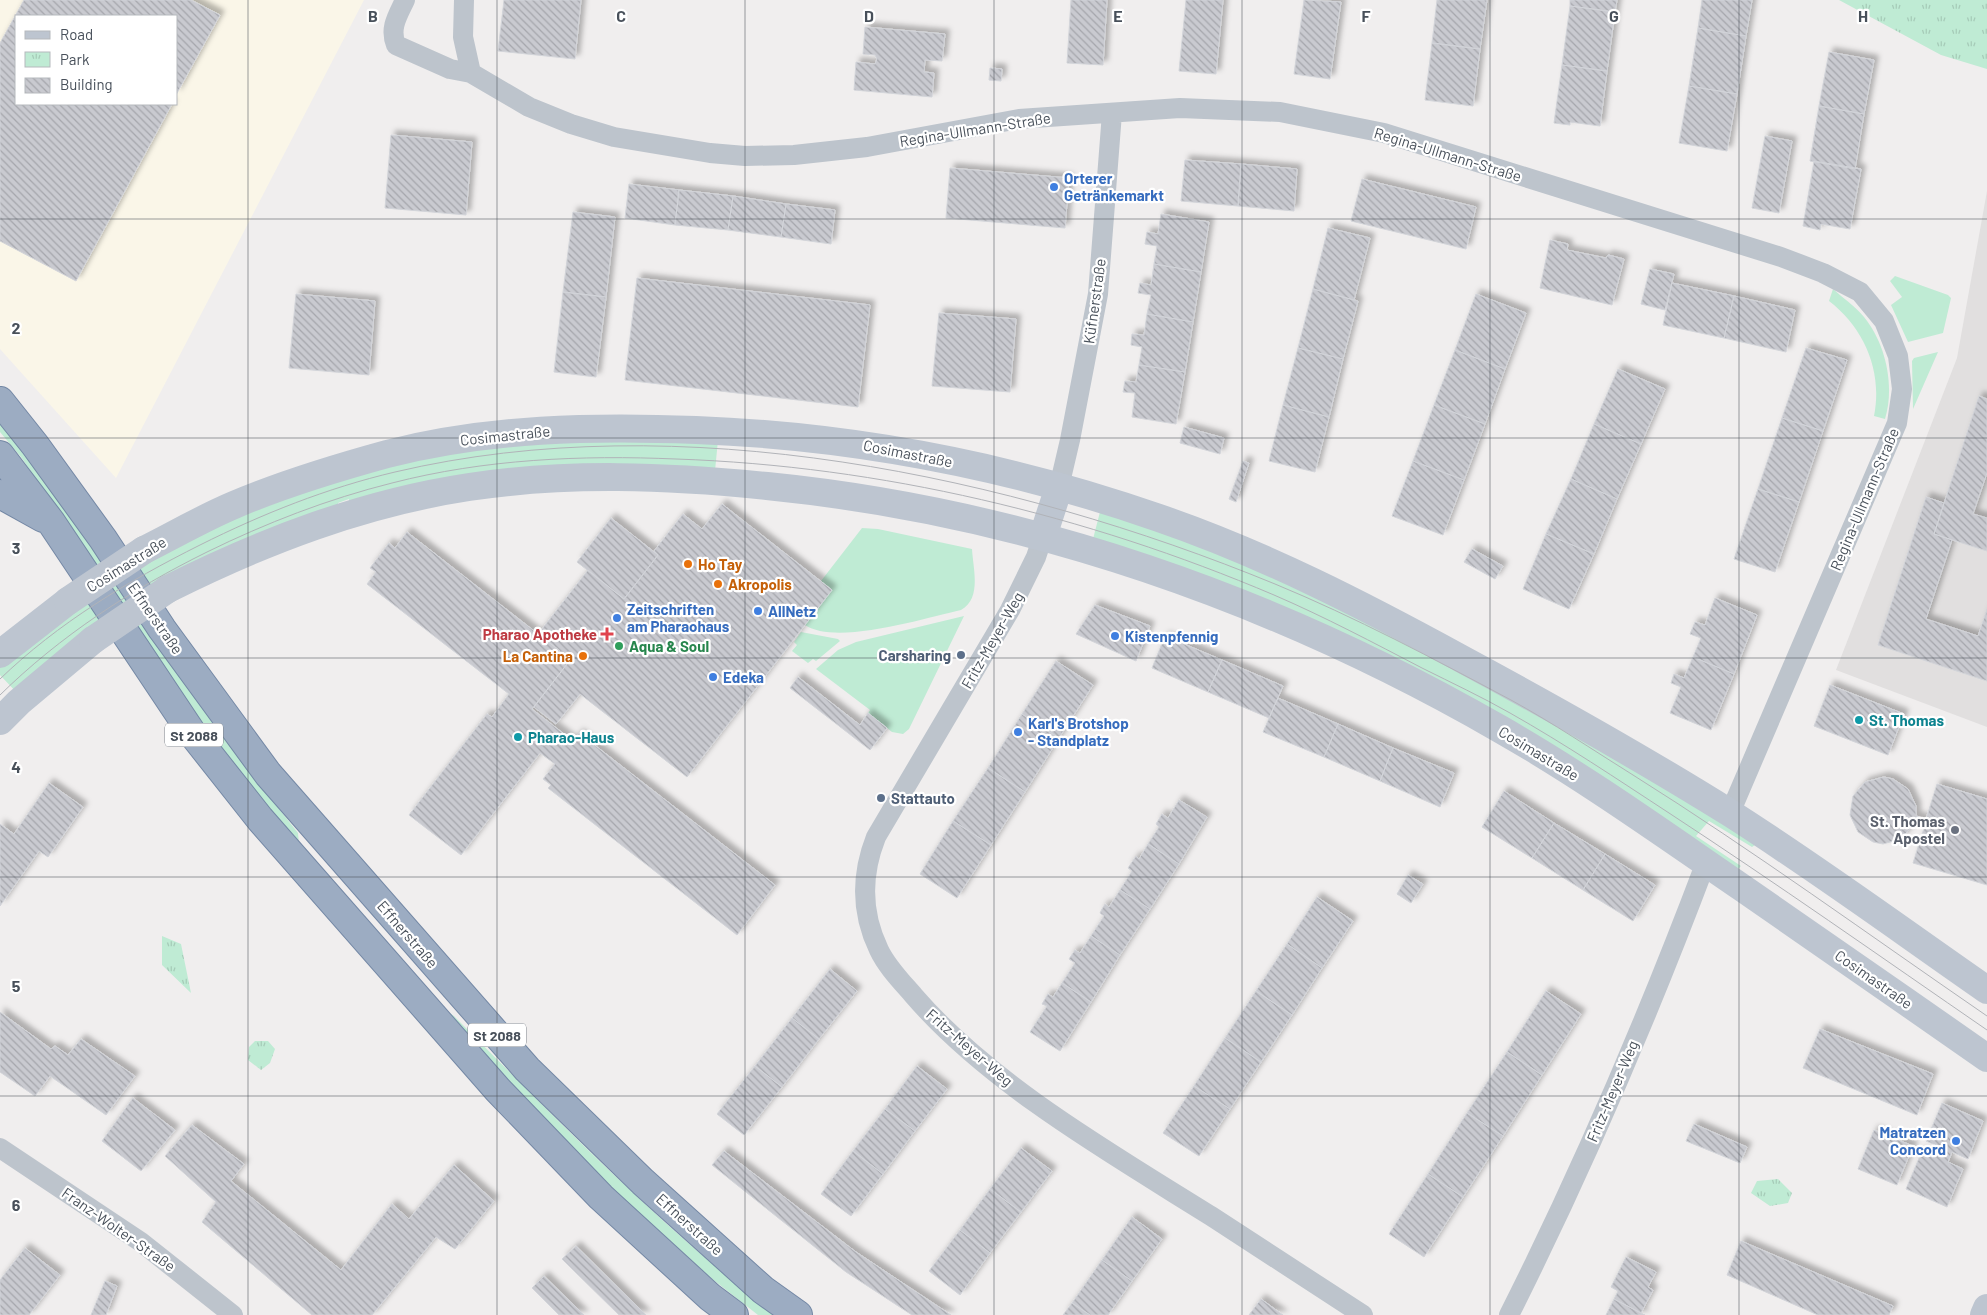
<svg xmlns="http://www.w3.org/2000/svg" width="1987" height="1315" viewBox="0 0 1987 1315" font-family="Barlow,sans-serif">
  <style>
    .commercial { fill: #faf6e8; fill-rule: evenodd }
    .education { fill: #e1dfdf }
    .grass { fill: #bfebd4 }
    .park { fill: url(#park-tufts) }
    .building { fill: url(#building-back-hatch); stroke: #d2d4d9; filter: url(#shadow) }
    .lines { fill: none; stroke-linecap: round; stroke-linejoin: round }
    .trunk-casing { stroke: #7488a5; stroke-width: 30 }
    .minor { stroke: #bdc4cc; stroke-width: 20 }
    .secondary { stroke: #bdc5d0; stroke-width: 28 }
    .trunk { stroke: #9cacc2; stroke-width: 28 }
    .tram { stroke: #b1b3b8; stroke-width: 1 }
    .secondary-bridge { stroke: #bdc5d0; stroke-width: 28 }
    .grid { fill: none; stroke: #48505a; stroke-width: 1; stroke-opacity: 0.55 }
    .shop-dot { fill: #3f7fe0; stroke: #fff; stroke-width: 2 }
    .food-dot { fill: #e8710a; stroke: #fff; stroke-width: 2 }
    .health-dot { fill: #e0444e; stroke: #fff; stroke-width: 2 }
    .leisure-dot { fill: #2e9e5b; stroke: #fff; stroke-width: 2 }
    .service-dot { fill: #5c6f8a; stroke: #fff; stroke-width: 2 }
    .culture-dot { fill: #0f9aa8; stroke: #fff; stroke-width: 2 }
    .worship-dot { fill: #6b7280; stroke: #fff; stroke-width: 2 }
    .labels { text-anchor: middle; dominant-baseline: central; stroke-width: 4.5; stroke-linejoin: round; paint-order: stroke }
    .shield { fill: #fff; stroke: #7f848c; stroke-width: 1 }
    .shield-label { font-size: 14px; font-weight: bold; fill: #48505a }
    .street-label { font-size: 15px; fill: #48505a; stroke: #fff }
    .shop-label { font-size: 15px; font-weight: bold; fill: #366cbe; stroke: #fff; text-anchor: start }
    .food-label { font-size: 15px; font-weight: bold; fill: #c56008; stroke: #fff; text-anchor: start }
    .health-label { font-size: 15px; font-weight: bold; fill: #be3a42; stroke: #fff; text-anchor: end }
    .leisure-label { font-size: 15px; font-weight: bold; fill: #27864d; stroke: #fff; text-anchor: start }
    .service-label { font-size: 15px; font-weight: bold; fill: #4e5e75; stroke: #fff; text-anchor: end }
    .culture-label { font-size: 15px; font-weight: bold; fill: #0d838f; stroke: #fff; text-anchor: start }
    .worship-label { font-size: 15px; font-weight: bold; fill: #5b616d; stroke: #fff; text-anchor: end }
    .grid-label { font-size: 16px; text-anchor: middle; font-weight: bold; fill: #48505a; stroke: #fff; stroke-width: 4.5; stroke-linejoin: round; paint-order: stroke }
  </style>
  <defs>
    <pattern id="park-tufts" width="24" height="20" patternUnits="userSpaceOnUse" patternTransform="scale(1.25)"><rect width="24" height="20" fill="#bfebd4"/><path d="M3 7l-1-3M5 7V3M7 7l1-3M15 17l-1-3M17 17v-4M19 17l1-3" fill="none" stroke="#a6cbb8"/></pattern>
    <pattern id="building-back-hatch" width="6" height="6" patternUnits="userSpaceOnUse" patternTransform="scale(1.25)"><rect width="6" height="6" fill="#c9cad0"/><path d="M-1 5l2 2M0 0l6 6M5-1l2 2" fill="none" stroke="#a5a6ac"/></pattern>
    <filter id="shadow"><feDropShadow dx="4.5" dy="-4.5" stdDeviation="2.5" flood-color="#0004"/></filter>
  </defs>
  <rect width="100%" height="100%" fill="#f0eeee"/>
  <path class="commercial" d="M0,0H364L116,478L0,349ZM16,16H176V104H16Z"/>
  <path class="education" d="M1987,191V727L1836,670L1957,358Z"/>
  <path class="grass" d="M1895,276L1948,295L1951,298L1943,333L1908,342L1891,305L1902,297L1890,281Z
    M1833,289C1843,298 1855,306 1864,317C1886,344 1895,386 1885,419L1874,416C1883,371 1864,328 1829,301Z
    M1938,352L1913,409L1912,361L1914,358Z
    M0,418L27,451L114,579L172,543L367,467L514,443L718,440L715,471L349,503V499L338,503V506L162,582L161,649L235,753L298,833L299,844L289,839L227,759L123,607L19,695L0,675V665L107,584L21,457L0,432Z
    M1101,508L1242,560L1464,669L1758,843L1752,847L1709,821L1696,836L1741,866L1735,872L1626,798L1093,539Z
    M862,528L878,529L972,549C973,568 982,599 961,610C925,618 836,646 805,625L832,590L821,581Z
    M964,616L909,729L903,734L892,732L868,713L870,710L816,669L838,650L856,642Z
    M801,632L838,639L840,641L816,661L813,659L808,663L792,651L797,645L794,642Z
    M437,1005L454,1016C557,1120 659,1225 775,1315H758L711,1278L584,1163Z"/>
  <path class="park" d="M1839,0H1987V69L1941,55Z
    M162,936L181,944L191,993L162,965Z
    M255,1041H268L275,1049L270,1063L261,1070L248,1060L249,1047Z
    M1778,1179L1792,1193L1788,1203L1770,1206L1751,1193L1757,1181Z"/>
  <path class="building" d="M24,0H191L220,15L176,95V16H16V104H172L76,281L0,241V43Z
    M504,0H581L575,59L498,51Z
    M1071,0H1107L1103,65L1067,63Z
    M1186,0H1223L1216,74L1179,71Z
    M1304,0L1341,2L1330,79L1294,74Z
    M1437,0H1487L1480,49L1432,43Z
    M1570,0H1617L1615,12L1570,6Z
    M1702,0H1752L1746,36L1698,28Z
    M1570,6L1615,12L1607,71L1562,65Z
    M865,27L945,34L942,61L925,60L924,72L934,73L932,97L854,90L856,62L875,64L877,59L875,55L863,54Z
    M1698,28L1746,36L1737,94L1689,86Z
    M1432,43L1480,49L1473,106L1425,100Z
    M1829,52L1874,60L1864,114L1819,106Z
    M1562,65L1607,71L1600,126L1570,122V125L1554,123Z
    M990,68L1002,69L1001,81L989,80Z
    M1689,86L1737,94L1727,151L1679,143Z
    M1819,106L1864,114L1855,169L1810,161Z
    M391,135L472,142L466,215L385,208Z
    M1765,136L1792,141L1779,213L1752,208Z
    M1185,160L1241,164L1238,206L1181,201Z
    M1814,161L1861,169L1850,229L1821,224L1820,230L1803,226Z
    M1241,164L1297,169L1294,211L1238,206Z
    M950,168L1069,178L1065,228L946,218Z
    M1362,179L1476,207L1466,249L1351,221Z
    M629,184L679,190L675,225L625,218Z
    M679,190L733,196L728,230L675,225Z
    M733,196L786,204L781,237L728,230Z
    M786,204L835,210L831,244L781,237Z
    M573,212L615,217L606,297L563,292Z
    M1161,214L1209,222L1201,272L1154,264L1157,246L1145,244L1147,232L1158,234Z
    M1328,228L1370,238L1354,300L1313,289Z
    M1550,240L1568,244L1567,250L1606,258L1608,255L1624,259L1612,305L1540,288Z
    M1154,264L1201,272L1193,322L1147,314L1151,295L1138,293L1140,283L1151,285Z
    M1650,269L1674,274L1665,310L1641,304Z
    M637,278L870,305L858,407L625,380Z
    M1672,283L1734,296L1724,338L1663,325Z
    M1313,289L1358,301L1343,359L1298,348Z
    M563,292L606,297L596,377L554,372Z
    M296,294L375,301L369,375L289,368Z
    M1476,294L1526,313L1505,369L1455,350Z
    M1734,296L1795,310L1786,352L1724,338Z
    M939,313L1016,319L1010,392L932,386Z
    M1147,314L1193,322L1185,372L1139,365L1142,347L1131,345L1132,334L1144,335Z
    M1298,348L1343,359L1329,417L1283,405Z
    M1806,348L1847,360L1823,431L1782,418Z
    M1455,350L1505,369L1485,424L1434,405Z
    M1139,365L1185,372L1176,424L1132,417L1135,393L1123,392L1125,381L1136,382Z
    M1618,369L1665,389L1641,444L1594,424Z
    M1979,396L1987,399V473L1973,514L1987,518V551L1934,534Z
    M1283,405L1329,417L1315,472L1269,461Z
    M1434,405L1485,424L1464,480L1413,461Z
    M1782,418L1823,431L1799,502L1758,489Z
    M1594,424L1641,444L1617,499L1571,479Z
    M1184,427L1224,438L1220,454L1180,443Z
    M1243,461L1249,463L1236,502L1229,499Z
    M1413,461L1464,480L1443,535L1392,516Z
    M1571,479L1617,499L1594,554L1546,534Z
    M1758,489L1799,502L1775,572L1734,559Z
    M1926,497L1944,503L1934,534L1952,540L1926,619L1978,636L1987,609V681L1878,645Z
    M722,504L832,590L687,777L580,694L556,724L534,707L567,664L557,656L560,651L538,634L588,570L624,599L658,555L654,551L683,514L702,529Z
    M611,518L658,555L624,599L577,562Z
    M407,532L560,651L557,656L567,664L532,709L573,741L579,733L775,885L737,935L548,788L551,785L543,779L555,764L540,753L461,855L409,815L487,714L492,717L509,694L367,584L376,572L370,568L389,543L395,548Z
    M1546,534L1594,554L1569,609L1523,589Z
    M1472,549L1503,566L1495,579L1464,562Z
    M1715,598L1757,615L1734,674L1693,657L1701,638L1690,634L1695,622L1705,625Z
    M1095,605L1150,626L1136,661L1076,634Z
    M1165,636L1222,660L1208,692L1152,668Z
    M1693,657L1734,674L1711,730L1670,713L1681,687L1671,683L1674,674L1684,678Z
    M1222,660L1283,686L1269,718L1208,692Z
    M1056,661L1093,685L1059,738L1022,714Z
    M798,677L860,725L868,713L887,728L870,750L790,688Z
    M1830,685L1904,714L1888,755L1814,726Z
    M1278,698L1338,724L1324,757L1263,732Z
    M1022,714L1059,738L1025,792L988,768Z
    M1338,724L1393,748L1380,781L1324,757Z
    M1393,748L1454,773L1440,807L1380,781Z
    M988,768L1025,792L991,845L953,821Z
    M1884,777L1893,779L1908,789L1916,806V816L1926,819L1937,784L1987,799V885L1913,863L1924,828L1913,825L1901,839L1883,844L1873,842L1858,832L1850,815L1853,796L1865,782Z
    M49,783L83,807L48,857L39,851L0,906V824L14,834Z
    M1504,791L1554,823L1532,858L1482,827Z
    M1179,800L1207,817L1179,864L1148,844L1159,827L1156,824L1162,814L1168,818Z
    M953,821L991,845L957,898L920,874Z
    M1554,823L1605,854L1583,890L1532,858Z
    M1148,844L1179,864L1150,909L1120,890L1132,871L1128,868L1136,856L1139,859Z
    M1605,854L1655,885L1633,921L1583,890Z
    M1408,875L1423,884L1411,903L1397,894Z
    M1120,890L1150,909L1120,955L1091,936L1104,916L1100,913L1102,909L1105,904L1109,907Z
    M1317,897L1353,921L1322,968L1287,944Z
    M1091,936L1120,955L1091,1002L1062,983L1075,963L1069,959L1075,950L1080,953Z
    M1287,944L1322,968L1292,1015L1256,991Z
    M830,969L857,991L819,1039L792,1018Z
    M1062,983L1091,1002L1060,1051L1030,1032L1047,1006L1042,1004L1048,994L1053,997Z
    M1256,991L1292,1015L1261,1062L1225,1038Z
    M1546,991L1581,1014L1542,1075L1507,1052Z
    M0,1012L51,1049L55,1046L68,1055L81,1039L135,1076L106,1115L50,1076L35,1096L0,1072Z
    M792,1018L819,1039L782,1087L755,1066Z
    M1820,1029L1933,1074L1917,1115L1803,1068Z
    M1225,1038L1261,1062L1230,1109L1194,1086Z
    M1507,1052L1542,1075L1503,1136L1467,1113Z
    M755,1066L782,1087L744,1135L717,1114Z
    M917,1066L947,1089L915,1131L885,1109Z
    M1194,1086L1230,1109L1199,1156L1163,1133Z
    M133,1098L175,1130L141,1171L102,1141Z
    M1942,1103L1983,1121L1968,1159L1952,1152L1948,1162L1963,1169L1947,1207L1906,1189L1922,1151L1936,1157L1940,1147L1926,1141Z
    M885,1109L915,1131L883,1174L853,1151Z
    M1467,1113L1503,1136L1463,1197L1428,1174Z
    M1694,1124L1747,1147L1740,1163L1686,1141Z
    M192,1125L244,1164L231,1181L341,1270L392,1204L409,1219L454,1165L494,1201L455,1249L436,1237L372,1315H312L202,1222L216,1202L165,1156Z
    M1874,1130L1913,1146L1897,1185L1858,1169Z
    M1021,1148L1052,1171L1021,1212L990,1189Z
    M724,1151L856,1252L951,1315H912L846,1272L712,1165Z
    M853,1151L883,1174L851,1216L821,1194Z
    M1428,1174L1463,1197L1424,1257L1389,1234Z
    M990,1189L1021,1212L990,1253L960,1230Z
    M1132,1217L1162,1239L1132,1281L1102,1260Z
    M960,1230L990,1253L960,1295L929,1271Z
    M1741,1241L1893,1306L1889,1315H1818L1727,1275Z
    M576,1246L646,1315H619L562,1259Z
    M25,1248L60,1275L29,1315H0V1280Z
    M1626,1257L1656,1272L1648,1287L1653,1290L1641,1313L1614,1299L1618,1291L1611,1287Z
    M1102,1260L1132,1281L1108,1315H1090L1072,1303Z
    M544,1276L584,1315H559L532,1288Z
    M105,1281L117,1286L106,1315H91Z
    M1261,1299L1283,1315H1249Z
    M1614,1299L1641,1313L1645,1315H1606Z
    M1072,1303L1090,1315H1063Z"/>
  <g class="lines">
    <defs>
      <path id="trunk" d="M0,401L35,445L103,539L162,629L268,774L527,1069L643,1182L763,1290L798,1315
        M0,455L51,522L192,733L260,819L498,1090L601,1197L710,1297L734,1315
        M0,494L43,518"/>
    </defs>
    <use href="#trunk" class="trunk-casing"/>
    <path class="minor" d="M405,0C398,15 389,28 396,45L450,69L471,73L529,107L571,124L614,137L710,153L745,156L794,155L867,147L1019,119L1180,108L1280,112L1384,133L1781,257L1823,273L1860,292L1884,321L1898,356L1902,389L1897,423L1730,813
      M464,0L463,37L471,73
      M1059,487L1070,440L1098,294L1112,113
      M1043,536L1036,557L1010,610L876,837C861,875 861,913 879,950C887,967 902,982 914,996C990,1084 1112,1154 1211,1216C1262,1249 1313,1282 1363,1315
      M0,1148L141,1242L233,1315
      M1509,1315C1583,1168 1648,1016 1706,862"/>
    <path class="secondary" d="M1043,536L1059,487
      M144,550C174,535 203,518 234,505C283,484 336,468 387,454C488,428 593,426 696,430C854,436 1010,466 1159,518C1264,554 1363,605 1460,658C1551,707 1642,758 1730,813C1818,869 1902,931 1987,990
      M168,589C264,541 363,503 469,487C568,472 668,476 767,486C1027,512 1274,599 1500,729C1584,777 1662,833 1741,887C1824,944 1905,1001 1987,1058
      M0,654L68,601
      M0,721L19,702L93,640
      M1984,1315L1987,1308"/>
    <use href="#trunk" class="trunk"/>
    <path class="tram" d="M0,679C58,623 128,581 200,545C262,514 327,488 395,472C679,405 1010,475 1275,584C1355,617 1434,659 1511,700C1553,723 1593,750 1633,775C1754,851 1869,935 1987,1016
      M0,695C60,636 132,589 207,552C266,523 328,499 392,483C485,459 581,455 676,459C881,466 1086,515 1274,595C1325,617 1374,643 1422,668C1452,683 1482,697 1510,713C1565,744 1617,779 1669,813C1776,883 1881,957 1987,1030"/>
    <path class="secondary-bridge" d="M68,601L144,550
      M93,640L168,589"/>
  </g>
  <path class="grid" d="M248,0V1315M497,0V1315M745,0V1315M994,0V1315M1242,0V1315M1490,0V1315M1739,0V1315M0,219H1987M0,438H1987M0,658H1987M0,877H1987M0,1096H1987"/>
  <g class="shop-dot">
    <circle cx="1054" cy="187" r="5"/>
    <circle cx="758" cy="611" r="5"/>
    <circle cx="617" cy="618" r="5"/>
    <circle cx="1115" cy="636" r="5"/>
    <circle cx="713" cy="677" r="5"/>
    <circle cx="1018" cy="732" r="5"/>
    <circle cx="1956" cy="1141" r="5"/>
  </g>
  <g class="food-dot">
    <circle cx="688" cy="564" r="5"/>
    <circle cx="718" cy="584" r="5"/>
    <circle cx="583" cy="656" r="5"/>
  </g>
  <path class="health-dot" d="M604.5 626.5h5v5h5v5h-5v5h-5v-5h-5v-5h5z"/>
  <circle class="leisure-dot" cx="619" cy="646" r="5"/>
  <g class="service-dot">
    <circle cx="961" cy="655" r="5"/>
    <circle cx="881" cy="798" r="5"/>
  </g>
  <g class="culture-dot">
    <circle cx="1859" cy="720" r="5"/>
    <circle cx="518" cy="737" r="5"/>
  </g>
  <circle class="worship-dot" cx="1955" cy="830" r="5"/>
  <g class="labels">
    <g class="shield">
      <rect x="165" y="723.5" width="58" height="23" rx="4"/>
      <rect x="468" y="1023.5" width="58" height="23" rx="4"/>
    </g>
    <g class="shield-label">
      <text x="194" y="735">St 2088</text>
      <text x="497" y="1035">St 2088</text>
    </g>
    <g class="street-label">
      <text transform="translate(975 129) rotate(-9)">Regina-Ullmann-Straße</text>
      <text transform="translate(1448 154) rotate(17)">Regina-Ullmann-Straße</text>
      <text transform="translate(1094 301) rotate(-82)">Küfnerstraße</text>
      <text transform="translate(505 435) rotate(-6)">Cosimastraße</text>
      <text transform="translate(908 453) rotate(11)">Cosimastraße</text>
      <text transform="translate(1864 499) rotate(-67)">Regina-Ullmann-Straße</text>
      <text transform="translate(126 564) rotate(-32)">Cosimastraße</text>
      <text transform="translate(156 618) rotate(55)">Effnerstraße</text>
      <text transform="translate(992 640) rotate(-60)">Fritz-Meyer-Weg</text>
      <text transform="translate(1539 753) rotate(31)">Cosimastraße</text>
      <text transform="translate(408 934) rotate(49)">Effnerstraße</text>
      <text transform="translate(1874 979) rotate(35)">Cosimastraße</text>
      <text transform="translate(970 1047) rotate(41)">Fritz-Meyer-Weg</text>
      <text transform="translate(1612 1091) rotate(-67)">Fritz-Meyer-Weg</text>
      <text transform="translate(690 1224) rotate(42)">Effnerstraße</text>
      <text transform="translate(119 1229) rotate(35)">Franz-Wolter-Straße</text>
    </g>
    <g class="shop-label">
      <text x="1064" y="178">Orterer<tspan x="1064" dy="17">Getränkemarkt</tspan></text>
      <text x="627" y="609">Zeitschriften<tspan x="627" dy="17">am Pharaohaus</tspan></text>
      <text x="768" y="611">AllNetz</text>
      <text x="1125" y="636">Kistenpfennig</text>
      <text x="723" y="677">Edeka</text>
      <text x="1028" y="723">Karl's Brotshop<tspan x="1028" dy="17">- Standplatz</tspan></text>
      <text x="1946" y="1132" text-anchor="end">Matratzen<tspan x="1946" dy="17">Concord</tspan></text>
    </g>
    <g class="food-label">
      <text x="698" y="564">Ho Tay</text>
      <text x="728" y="584">Akropolis</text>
      <text x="573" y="656" text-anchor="end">La Cantina</text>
    </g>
    <g class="health-label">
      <text x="597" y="634">Pharao Apotheke</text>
    </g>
    <g class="leisure-label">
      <text x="629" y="646">Aqua &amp; Soul</text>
    </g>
    <g class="service-label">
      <text x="951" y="655">Carsharing</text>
      <text x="891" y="798" text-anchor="start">Stattauto</text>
    </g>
    <g class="culture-label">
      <text x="1869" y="720">St. Thomas</text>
      <text x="528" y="737">Pharao-Haus</text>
    </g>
    <g class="worship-label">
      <text x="1945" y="821">St. Thomas<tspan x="1945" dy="17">Apostel</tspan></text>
    </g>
  </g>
  <g class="grid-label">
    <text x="373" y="22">B</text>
    <text x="621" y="22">C</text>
    <text x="869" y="22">D</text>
    <text x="1118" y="22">E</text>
    <text x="1366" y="22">F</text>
    <text x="1614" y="22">G</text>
    <text x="1863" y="22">H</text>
    <text x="16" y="334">2</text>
    <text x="16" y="554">3</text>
    <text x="16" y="773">4</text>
    <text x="16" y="992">5</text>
    <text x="16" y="1211">6</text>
  </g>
  <rect x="15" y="15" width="162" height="90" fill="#ffffff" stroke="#b6b9bd"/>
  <rect x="25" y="31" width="25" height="8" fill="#bdc5d0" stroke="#b6b9bd"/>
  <text x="60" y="40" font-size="15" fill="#48505a">Road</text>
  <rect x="25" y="52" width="25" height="15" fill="url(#park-tufts)" stroke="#b6b9bd"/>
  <text x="60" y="65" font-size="15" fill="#48505a">Park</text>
  <rect x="25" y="78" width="25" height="15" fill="url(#building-back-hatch)" stroke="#b6b9bd"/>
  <text x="60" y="90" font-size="15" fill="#48505a">Building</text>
</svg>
